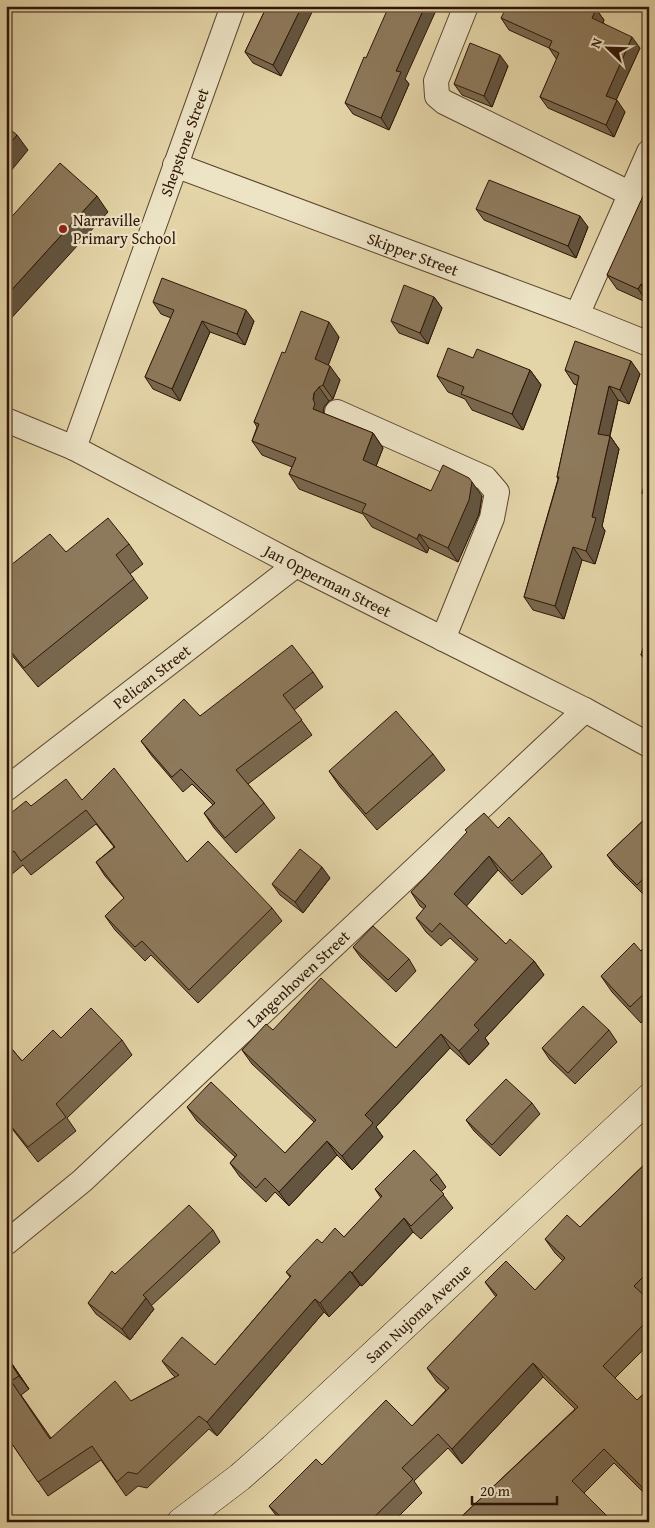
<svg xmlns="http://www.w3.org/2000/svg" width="655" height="1528" viewBox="0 0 655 1528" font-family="'Gentium Book Plus',serif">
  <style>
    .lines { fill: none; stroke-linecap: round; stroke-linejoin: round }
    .street-casing { stroke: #5c452f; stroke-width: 26 }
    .secondary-casing { stroke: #2e1507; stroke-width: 29 }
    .street { stroke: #ede4c6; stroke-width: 24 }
    .secondary { stroke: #ede4c6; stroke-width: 28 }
    .wall { fill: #79684e; stroke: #2e1507 }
    .shaded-wall { fill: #635540; stroke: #2e1507 }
    .building { fill: #8d795b; stroke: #2e1507 }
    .poi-dot { fill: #8f2418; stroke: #ede4c6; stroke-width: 2 }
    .labels { text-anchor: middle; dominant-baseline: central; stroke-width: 4.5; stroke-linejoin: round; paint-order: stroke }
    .street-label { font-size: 16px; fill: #2e1507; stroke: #ede4c6 }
    .poi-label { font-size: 16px; fill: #2e1507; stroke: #ede4c6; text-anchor: start }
  </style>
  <rect width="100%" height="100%" fill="#e4d5a8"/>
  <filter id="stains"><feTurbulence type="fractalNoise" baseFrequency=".004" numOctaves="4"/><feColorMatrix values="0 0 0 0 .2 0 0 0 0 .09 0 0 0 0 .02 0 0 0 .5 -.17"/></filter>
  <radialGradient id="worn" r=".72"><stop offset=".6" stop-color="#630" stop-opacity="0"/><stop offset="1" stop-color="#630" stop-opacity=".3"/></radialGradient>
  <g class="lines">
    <defs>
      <g id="street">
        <path d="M466,6L436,81L437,96L444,102L631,194"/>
        <path id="s1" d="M175,165L577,315L649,344"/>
        <path d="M577,315L649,152"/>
        <path d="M337,412L485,478L497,492L492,518L443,639"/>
        <path id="s2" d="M6,420L74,448L296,565L585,710L649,745"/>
        <path id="s3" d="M74,448L233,6"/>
        <path id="s4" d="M6,789L296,565"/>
        <path id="s5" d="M6,1243L82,1181L585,710"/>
      </g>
      <g id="secondary">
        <path id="s6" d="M181,1522L240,1477L273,1448L649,1098"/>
      </g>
    </defs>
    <use href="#street" class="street-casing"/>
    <use href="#secondary" class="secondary-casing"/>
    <use href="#street" class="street"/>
    <use href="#secondary" class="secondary"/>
  </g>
  <path class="wall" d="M267,6L281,76L253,63L245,52Z
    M567,8L596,9L604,20L603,23L640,48L616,100L625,112L614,137L548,108L540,97L557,60L549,48L509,30L501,18Z
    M508,66L492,107L462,95L454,84Z
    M405,79L409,84L389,130L353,114L345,103Z
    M649,196V301L648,303L617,289L607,275Z
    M476,209L588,227L576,258L484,220Z
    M434,297L442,308L428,344L399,333L391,321Z
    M153,302L254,321L245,345L210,332L180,401L153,389L145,377L171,318L161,314Z
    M339,337L328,365L340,380L333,399L329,401L324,407L323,413L373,433L383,448L376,466L431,491L482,496L479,514L458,562L429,548L427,553L372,527L363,514L299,489L289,474L292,467L262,455L252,441L257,427L254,422L285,353Z
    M473,358L530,370L541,385L523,430L472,410L465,399L448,392L437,376Z
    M565,370L640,374L629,404L618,400L610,436L619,449L602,526L605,531L595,564L582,560L564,619L533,610L524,597L558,479L557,477L577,385L574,384Z
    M649,470V502L642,493Z
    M649,508V535L644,528Z
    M129,544L143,564L130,574L148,598L38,687L6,648V569L66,552Z
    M649,629V665L641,655Z
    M313,672L323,687L294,710L312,735L248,784L264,803L275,818L236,853L214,828L204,813L213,805L192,784L183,792L152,756L141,741L200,716Z
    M433,754L445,770L377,830L340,787L329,771Z
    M82,800L187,862L272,908L282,921L198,1003L151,955L145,961L115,930L105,916L124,898L105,876L96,862L114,847L96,824L31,875L23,865L6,879V817L31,806Z
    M649,815V892L645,896L615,866L607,855Z
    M498,828L542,853L552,867L522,895L498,870L466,906L506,944L534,961L544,975L485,1038L489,1044L469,1065L450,1048L376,1127L383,1137L352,1170L337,1155L289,1206L275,1192L266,1202L240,1177L230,1163L235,1157L197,1121L187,1107L285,1153L314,1122L252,1064L242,1050L273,1030L396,1048L476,962L450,938L441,946L426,932L416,918L424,909L420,906L411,892Z
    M330,878L303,913L280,895L272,884Z
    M649,943V1016L641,1023L612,992L601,976L641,951Z
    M353,947L409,959L416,971L396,992L361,958Z
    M609,1030L617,1042L575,1084L550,1060L542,1048Z
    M61,1038L122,1040L132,1055L67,1118L76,1131L38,1162L6,1121V1042L22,1061Z
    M532,1103L540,1114L500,1156L474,1131L466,1120Z
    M649,1160V1295L646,1297L649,1300V1344L615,1378L637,1400L649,1389V1498L614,1463L584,1493L613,1522H462L460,1518L575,1409L543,1377L462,1464L448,1448L414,1481L422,1493L393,1522H271L278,1518L269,1506L322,1465L412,1426L446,1390L437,1382L427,1368L496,1297L485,1282L535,1290L563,1261L555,1253L545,1239L580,1227Z
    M437,1174L446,1187L441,1192L453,1208L421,1239L413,1232L362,1286L360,1285L329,1317L324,1312L217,1436L209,1429L147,1488L138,1486L126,1496L101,1460L48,1496L6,1435V1355L29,1389L21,1395L51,1438L131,1401L175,1377L172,1374L162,1361L215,1365L290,1277L286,1272L322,1243L344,1237L381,1198L375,1189Z
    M213,1230L220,1242L151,1306L154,1309L130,1340L96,1314L88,1303L115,1274Z"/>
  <path class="shaded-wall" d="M302,6H315L281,76L273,65Z
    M425,6H438L405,79L409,84L389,130L381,118L396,71Z
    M596,9L604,20L600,29L592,18Z
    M632,37L640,48L613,107L606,96Z
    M500,55L508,66L492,107L484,96Z
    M617,100L625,112L614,137L606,125Z
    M17,135L28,150L6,177V148Z
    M97,196L108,212L6,324V296Z
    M580,216L588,227L576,258L568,246Z
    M641,284L649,295L648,303L638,289Z
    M434,297L442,308L428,344L420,333Z
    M246,310L254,321L245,345L237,334Z
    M202,321L210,332L180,401L172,389Z
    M329,322L339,337L325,374L315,359Z
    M631,361L640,374L629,404L620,390Z
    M330,366L340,380L333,399L323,385Z
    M530,370L541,385L523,430L512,414Z
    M609,386L618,400L607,447L598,434Z
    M319,387L329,401L324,407L323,413L313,409L314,393Z
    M373,433L383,448L373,474L363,460Z
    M610,436L619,449L602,526L605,531L595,564L586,551L592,517Z
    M472,482L482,496L479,514L458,562L448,548Z
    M419,534L429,548L427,553L417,539Z
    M573,547L582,560L564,619L555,606Z
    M489,856L498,870L464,909L454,894Z
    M322,867L330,878L303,913L295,902Z
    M534,961L544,975L485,1038L489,1044L469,1065L459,1051L474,1025Z
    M441,1034L450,1048L376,1127L383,1137L352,1170L342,1156L365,1115Z
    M327,1141L337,1155L289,1206L279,1192Z
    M404,1218L413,1232L362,1286L352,1273Z
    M350,1271L360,1285L329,1317L320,1303Z
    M146,1298L154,1309L130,1340L122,1329Z
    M315,1299L324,1312L217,1436L207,1422Z
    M6,1355L29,1389L19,1376Z
    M533,1363L543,1377L462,1464L452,1449Z"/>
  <path class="building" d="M267,6H302L273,65L245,52Z
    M389,6H425L396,71L401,72L381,118L345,103L364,57L366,58Z
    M507,6H563L567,8L568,6H591L596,9L592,18L632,37L606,96L617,100L606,125L540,97L559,53L549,48L552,41L501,18Z
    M470,43L500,55L484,96L454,84Z
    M6,126L17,135L6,148Z
    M60,163L97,196L6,296V223Z
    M489,180L580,216L568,246L476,209Z
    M644,194L649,196V287L641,284L638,289L607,275Z
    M162,278L246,310L237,334L202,321L172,389L145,377L174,310L153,302Z
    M404,285L434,297L420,333L391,321Z
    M301,311L329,322L315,359L330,366L323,385L319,387L314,393L313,399L315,404L313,409L373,433L363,460L431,491L443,465L469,478L472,482L469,500L448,548L419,534L417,539L362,512L366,504L289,474L296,458L252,441L259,424L254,422L282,352L285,353Z
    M575,341L631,361L620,390L609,386L598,434L610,436L592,517L596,518L586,551L573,547L555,606L524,597L559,477H557L579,376L565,370Z
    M448,348L473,358L477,349L530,370L512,414L461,394L464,387L437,376Z
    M648,470H649V494L642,493Z
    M649,508V529L644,528Z
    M108,518L129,544L116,555L134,579L24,668L6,645V569L50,534L66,552Z
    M649,629V657L641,655Z
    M292,645L313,672L283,695L302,720L236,770L264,803L225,838L204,813L215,803L181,769L172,777L141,741L184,699L200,716Z
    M396,711L433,754L366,814L329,771Z
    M114,768L187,862L208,841L272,908L189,990L142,941L135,947L105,916L124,898L96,862L115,847L86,810L21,861L14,851L6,857V817L26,801L31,806L66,779L82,800Z
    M484,813L498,828L509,817L542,853L512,881L489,856L454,894L506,944L510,939L534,961L474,1025L479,1030L459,1051L441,1034L365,1115L373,1123L342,1156L327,1141L279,1192L265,1178L256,1188L230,1163L237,1155L187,1107L211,1082L285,1153L316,1120L242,1050L266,1024L273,1030L321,978L396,1048L478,959L440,923L432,932L416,918L426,906L411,892L467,832L465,830Z
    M649,815V873L637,885L607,855Z
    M300,849L322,867L295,902L272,884Z
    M373,926L409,959L388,980L353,947Z
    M634,943L641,951L649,943V989L630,1007L601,976Z
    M583,1006L609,1030L568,1073L542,1048Z
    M91,1008L122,1040L56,1104L66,1117L28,1147L6,1120V1042L22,1061L53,1030L61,1038Z
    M506,1079L532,1103L492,1145L466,1120Z
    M414,1150L437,1174L430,1180L444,1194L411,1226L404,1218L352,1273L350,1271L320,1303L315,1299L207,1422L199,1416L137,1474L128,1472L117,1482L92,1446L38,1482L6,1435V1356L19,1376L11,1381L50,1439L115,1381L131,1401L179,1375L162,1361L182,1337L215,1365L291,1276L286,1272L317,1239L322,1243L335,1228L344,1237L382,1196L375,1189Z
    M649,1160V1271L634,1286L649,1300V1319L603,1366L637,1400L649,1389V1494L604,1449L572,1481L613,1522H463L460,1518L578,1407L533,1363L452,1449L438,1434L402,1468L413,1479L369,1522H271L280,1516L269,1506L316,1459L322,1465L386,1400L412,1426L449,1388L427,1368L497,1295L485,1282L506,1261L535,1290L565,1258L545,1239L567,1215L580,1227Z
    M189,1205L213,1230L143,1295L146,1298L122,1329L88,1303L112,1271L115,1274Z"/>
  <circle class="poi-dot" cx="63" cy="229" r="5"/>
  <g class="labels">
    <g class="street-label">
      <text stroke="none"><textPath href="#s3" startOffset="325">Shepstone Street</textPath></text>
      <text stroke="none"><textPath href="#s1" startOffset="254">Skipper Street</textPath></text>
      <text stroke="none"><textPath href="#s2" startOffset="360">Jan Opperman Street</textPath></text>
      <text stroke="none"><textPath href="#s4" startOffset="184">Pelican Street</textPath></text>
      <text stroke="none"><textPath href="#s5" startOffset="394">Langenhoven Street</textPath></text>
      <text stroke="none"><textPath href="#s6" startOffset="316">Sam Nujoma Avenue</textPath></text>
    </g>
    <g class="poi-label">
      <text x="73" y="220">Narraville<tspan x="73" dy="18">Primary School</tspan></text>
    </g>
  </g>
  <rect width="655" height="1528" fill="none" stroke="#e4d5a8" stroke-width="25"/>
  <rect x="8" y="8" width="640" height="1513" fill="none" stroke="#2e1507" stroke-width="2.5"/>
  <rect x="12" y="12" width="630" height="1503" fill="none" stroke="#2e1507"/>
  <g transform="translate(608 48) rotate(293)" stroke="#ede4c6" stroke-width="4" paint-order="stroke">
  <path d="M0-4L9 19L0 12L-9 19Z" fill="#2e1507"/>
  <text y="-8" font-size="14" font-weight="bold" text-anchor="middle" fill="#2e1507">N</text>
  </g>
  <path d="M472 1496v8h85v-8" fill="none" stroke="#2e1507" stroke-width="2.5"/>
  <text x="480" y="1496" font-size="15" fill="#2e1507" stroke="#ede4c6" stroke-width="4" paint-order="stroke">20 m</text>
  <rect width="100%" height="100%" filter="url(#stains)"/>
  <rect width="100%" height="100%" fill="url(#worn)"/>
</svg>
